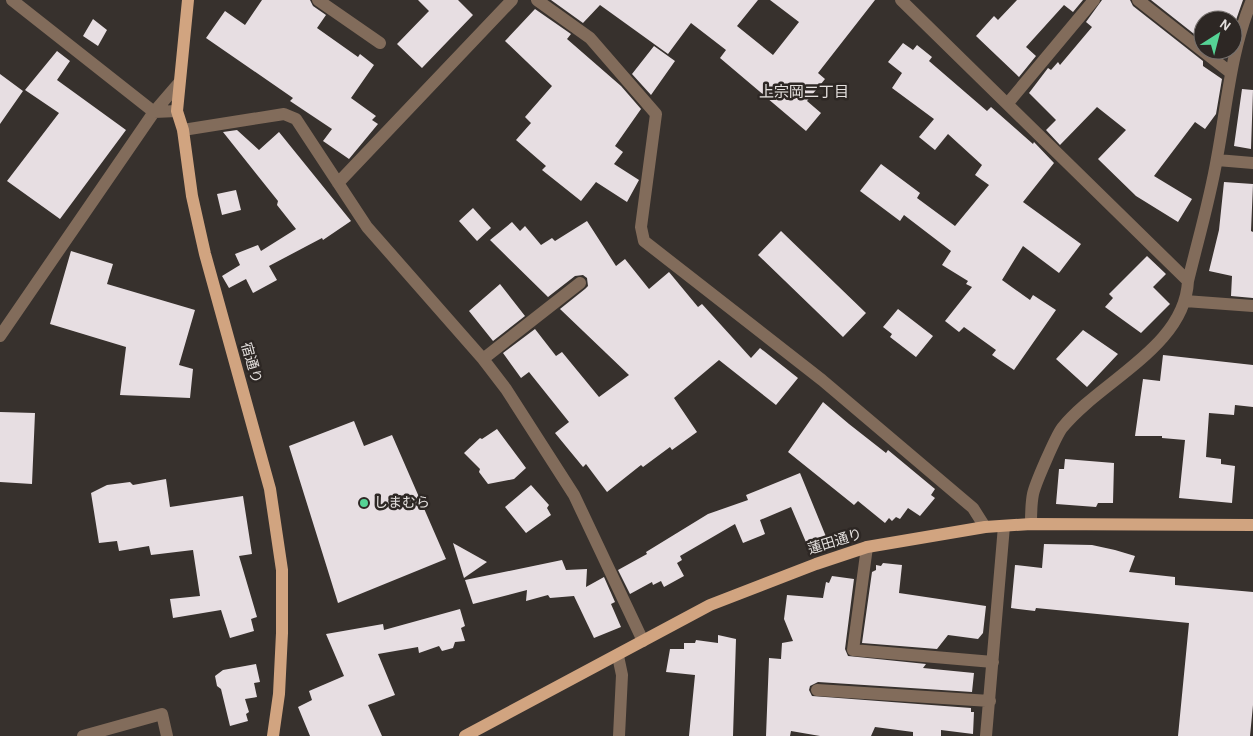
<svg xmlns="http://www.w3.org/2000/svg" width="1253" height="736" viewBox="0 0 1253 736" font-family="'Alegreya Sans','Noto Sans JP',sans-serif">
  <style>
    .building { fill: #e7dee2 }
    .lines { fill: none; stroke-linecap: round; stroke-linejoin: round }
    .minor { stroke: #826c5b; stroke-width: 12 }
    .major { stroke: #d1a480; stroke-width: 12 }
    .poi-dot { fill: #55d395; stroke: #2d2724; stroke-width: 2 }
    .labels { text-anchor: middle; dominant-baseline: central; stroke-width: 5; stroke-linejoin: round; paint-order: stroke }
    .street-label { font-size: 14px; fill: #e4e0de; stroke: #2d2724 }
    .poi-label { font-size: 14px; fill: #e4e0de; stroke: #2d2724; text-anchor: start }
    .neighbourhood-label { font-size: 15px; fill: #e4e0de; stroke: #2d2724 }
  </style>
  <rect width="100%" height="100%" fill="#37312d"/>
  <path class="building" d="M262,0H310L313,6L326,15L317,28L358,57L360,54L374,65L351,98L376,116L372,120L378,124L349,159L323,141L332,129L290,101L293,98L206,38L225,11L245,25Z
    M418,0H458L473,15L422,68L397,44L429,11Z
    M551,0H758L737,26L773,55L799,22L770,0H875L818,73L825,79L807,101L821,113L806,131L720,58L726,50L691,23L668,54L600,5L583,23Z
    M1017,0H1083L1073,12L1064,5L1026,47L1036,56L1019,77L976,36L994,16L998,20Z
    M1102,0H1130L1133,6L1203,61V66L1222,79L1216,114L1205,129L1195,122L1154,176L1192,199L1178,222L1136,196L1098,159L1126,130L1097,107L1060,145L1046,130L1056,120L1029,93L1048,68L1051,70L1058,62L1060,65L1092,27L1086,22Z
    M1151,0H1243L1236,20H1203V41Z
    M535,9L571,34L567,39L621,86L641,109L615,146L623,152L614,164L639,180L627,202L596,182L581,201L542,170L546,166L516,140L531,123L525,117L552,86L505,41Z
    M93,19L107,30L98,46L83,36Z
    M903,43L913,50L917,45L932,57L929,61L987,111L991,107L1033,144L1034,142L1054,163L1023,202L1081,244L1059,273L1023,246L1002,280L1030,300L1033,295L1056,310L1014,370L992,355L996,350L964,327L959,332L945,321L972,287L966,284L968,281L942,265L951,251L904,215L900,221L860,191L881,164L920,193L917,198L955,226L989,185L975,175L982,165L948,134L935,150L919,137L934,119L892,88L902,73L888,62Z
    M654,46L675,61L651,95L632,74Z
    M57,51L70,61L57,80L126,130L60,219L7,181L59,113L25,90Z
    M0,74L23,91L0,124Z
    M1242,89L1253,90L1251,149L1234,146Z
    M237,130L259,150L279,132L351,221L323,240L322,238L269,266L277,280L253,293L246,279L229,288L222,276L240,265L235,254L258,245L261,251L296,229L277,205L278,201L223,132Z
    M1224,182L1253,184L1251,231L1253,232V298L1231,296L1232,276L1209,271L1219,230Z
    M236,190L241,210L222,215L217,194Z
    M473,208L491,228L477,241L459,221Z
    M587,221L616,266L625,259L649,289L669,272L698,307L702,304L751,358L760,348L798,378L776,405L719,360L674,398L697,432L672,450L670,447L643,467L641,465L607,492L586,464L583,467L555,433L569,422L529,372L521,378L503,353L535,329L556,356L562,352L599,397L629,375L560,309L585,289L588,286L587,278L583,275L575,276L548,297L490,240L512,222L520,231L525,226L541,245L552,238L555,241Z
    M781,231L866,313L843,337L758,255Z
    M71,251L113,264L107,284L195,310L179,365L193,369L190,398L120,395L126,347L50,324Z
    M1147,256L1166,274L1153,287L1170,304L1141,333L1105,307L1113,298L1109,294Z
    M500,284L525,316L493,341L469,311Z
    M898,309L933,336L916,357L890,337L892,334L883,327Z
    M1083,330L1118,354L1087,387L1056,359Z
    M1163,355L1253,365V407L1235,405L1234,415L1209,413L1206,457L1221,459V464L1235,466L1232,503L1179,498L1185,440L1162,438V436H1135L1143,379L1160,381Z
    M823,402L849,424L886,453L888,450L935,489L931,495L935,498L920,516L908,508L900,519L896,517L892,521L889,518L885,523L858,501L854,505L788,452Z
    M0,412L35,413L32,484L0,482Z
    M354,421L364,446L392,435L446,559L338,603L289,446Z
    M497,429L526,468L514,479L488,484L479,472L480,469L464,453L480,438L482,439Z
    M1065,459L1114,463L1113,503H1098L1096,507L1056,504L1059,469H1064Z
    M800,473L827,539L808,547L791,507L760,520L765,534L743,543L735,524L680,556L682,560L677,563L684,576L664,587L661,581L653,585L652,582L630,594L618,570L647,554L646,552L708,514L748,500L746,495Z
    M166,479L170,507L243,496L252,554L239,556L257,617L251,619L254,631L230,638L221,610L173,618L170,599L200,596L193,550L151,555L149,546L119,551L117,541L99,543L91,493L107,485L130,482L133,485Z
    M531,485L549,505L547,508L551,515L526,533L505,507Z
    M453,543L487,562L464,578Z
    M1044,544L1092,545L1115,550L1135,556L1129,572L1175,577V585L1253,592V705L1250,736H1178L1189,623L1036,608L1035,611L1011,608L1015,565L1042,568Z
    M562,560L566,570L587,569L586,587L604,577L615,602L611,604L621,627L594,638L574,596L550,598L548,595L526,601L527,590L473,604L465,580Z
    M883,563L902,565L899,593L986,606L983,633L978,639L948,635L937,649L862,643L872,572L876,570V565L881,566Z
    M832,576L854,579L845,649L848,656L926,664L923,668L974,673L972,692L818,682L810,686L809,690L812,696L971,708V712H974L973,734L941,730V736H913V732L875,727L871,736H820L791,731L790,736H766L769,658L781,659L782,643L793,641L784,619L787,595L823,598L826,582L829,583Z
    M460,609L465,626L461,628L465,641L455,642L453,648L442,651L439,646L419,653L418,647L378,654L395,695L368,705L382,736H310L298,707L312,700L309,691L344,676L326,634L383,624L384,630Z
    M718,635L736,639L733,736H689L695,675L666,672L670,649H684V643H695L696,640L718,643Z
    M256,664L260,682L254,683L257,697L245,699L249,712L246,714L248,721L230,726L221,689L217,686L215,676L223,670Z"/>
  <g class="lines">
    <path class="minor" d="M12,0L154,112L177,111
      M318,0L380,43
      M537,0L590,38L656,114L641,227L644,241L822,380L973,508L985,527
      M901,0L1188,281
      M1138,0L1231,73
      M1008,103L1094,0
      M183,130L284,114L296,119L367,227L483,359L506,389L574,495L643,641
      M1217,160L1253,163
      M338,183L512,0
      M1185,301L1253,306
      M0,336L154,112L179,83
      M483,359L580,283
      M1031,524C1031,514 1031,504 1033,494C1035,484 1056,436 1062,428C1100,381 1185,347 1188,281C1198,240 1210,199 1217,158C1227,105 1231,49 1252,0
      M867,547L853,650L993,662
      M618,656L622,675L619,736
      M817,690L990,701
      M83,736L162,714L167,736
      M986,736L1004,526"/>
    <path class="major" d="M188,0L177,111L183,130L192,196L205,254L270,489L282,570V633L279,694L273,736
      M465,736L710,605L816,564L867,547L985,527L1031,524L1253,525"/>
  </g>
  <circle class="poi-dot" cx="364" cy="503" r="5"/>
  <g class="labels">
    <g class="street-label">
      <text transform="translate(251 363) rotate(74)">宿通り</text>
      <text transform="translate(835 542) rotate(-17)">蓮田通り</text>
    </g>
    <g class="poi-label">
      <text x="374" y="503">しまむら</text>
    </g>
    <g class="neighbourhood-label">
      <text x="804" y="92">上宗岡二丁目</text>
    </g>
  </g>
  <g transform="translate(1218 35) rotate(36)"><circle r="24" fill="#2d2724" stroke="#76716e"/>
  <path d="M0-4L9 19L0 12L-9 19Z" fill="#55d395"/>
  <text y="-8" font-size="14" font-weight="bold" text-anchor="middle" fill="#e4e0de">N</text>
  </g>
</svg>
